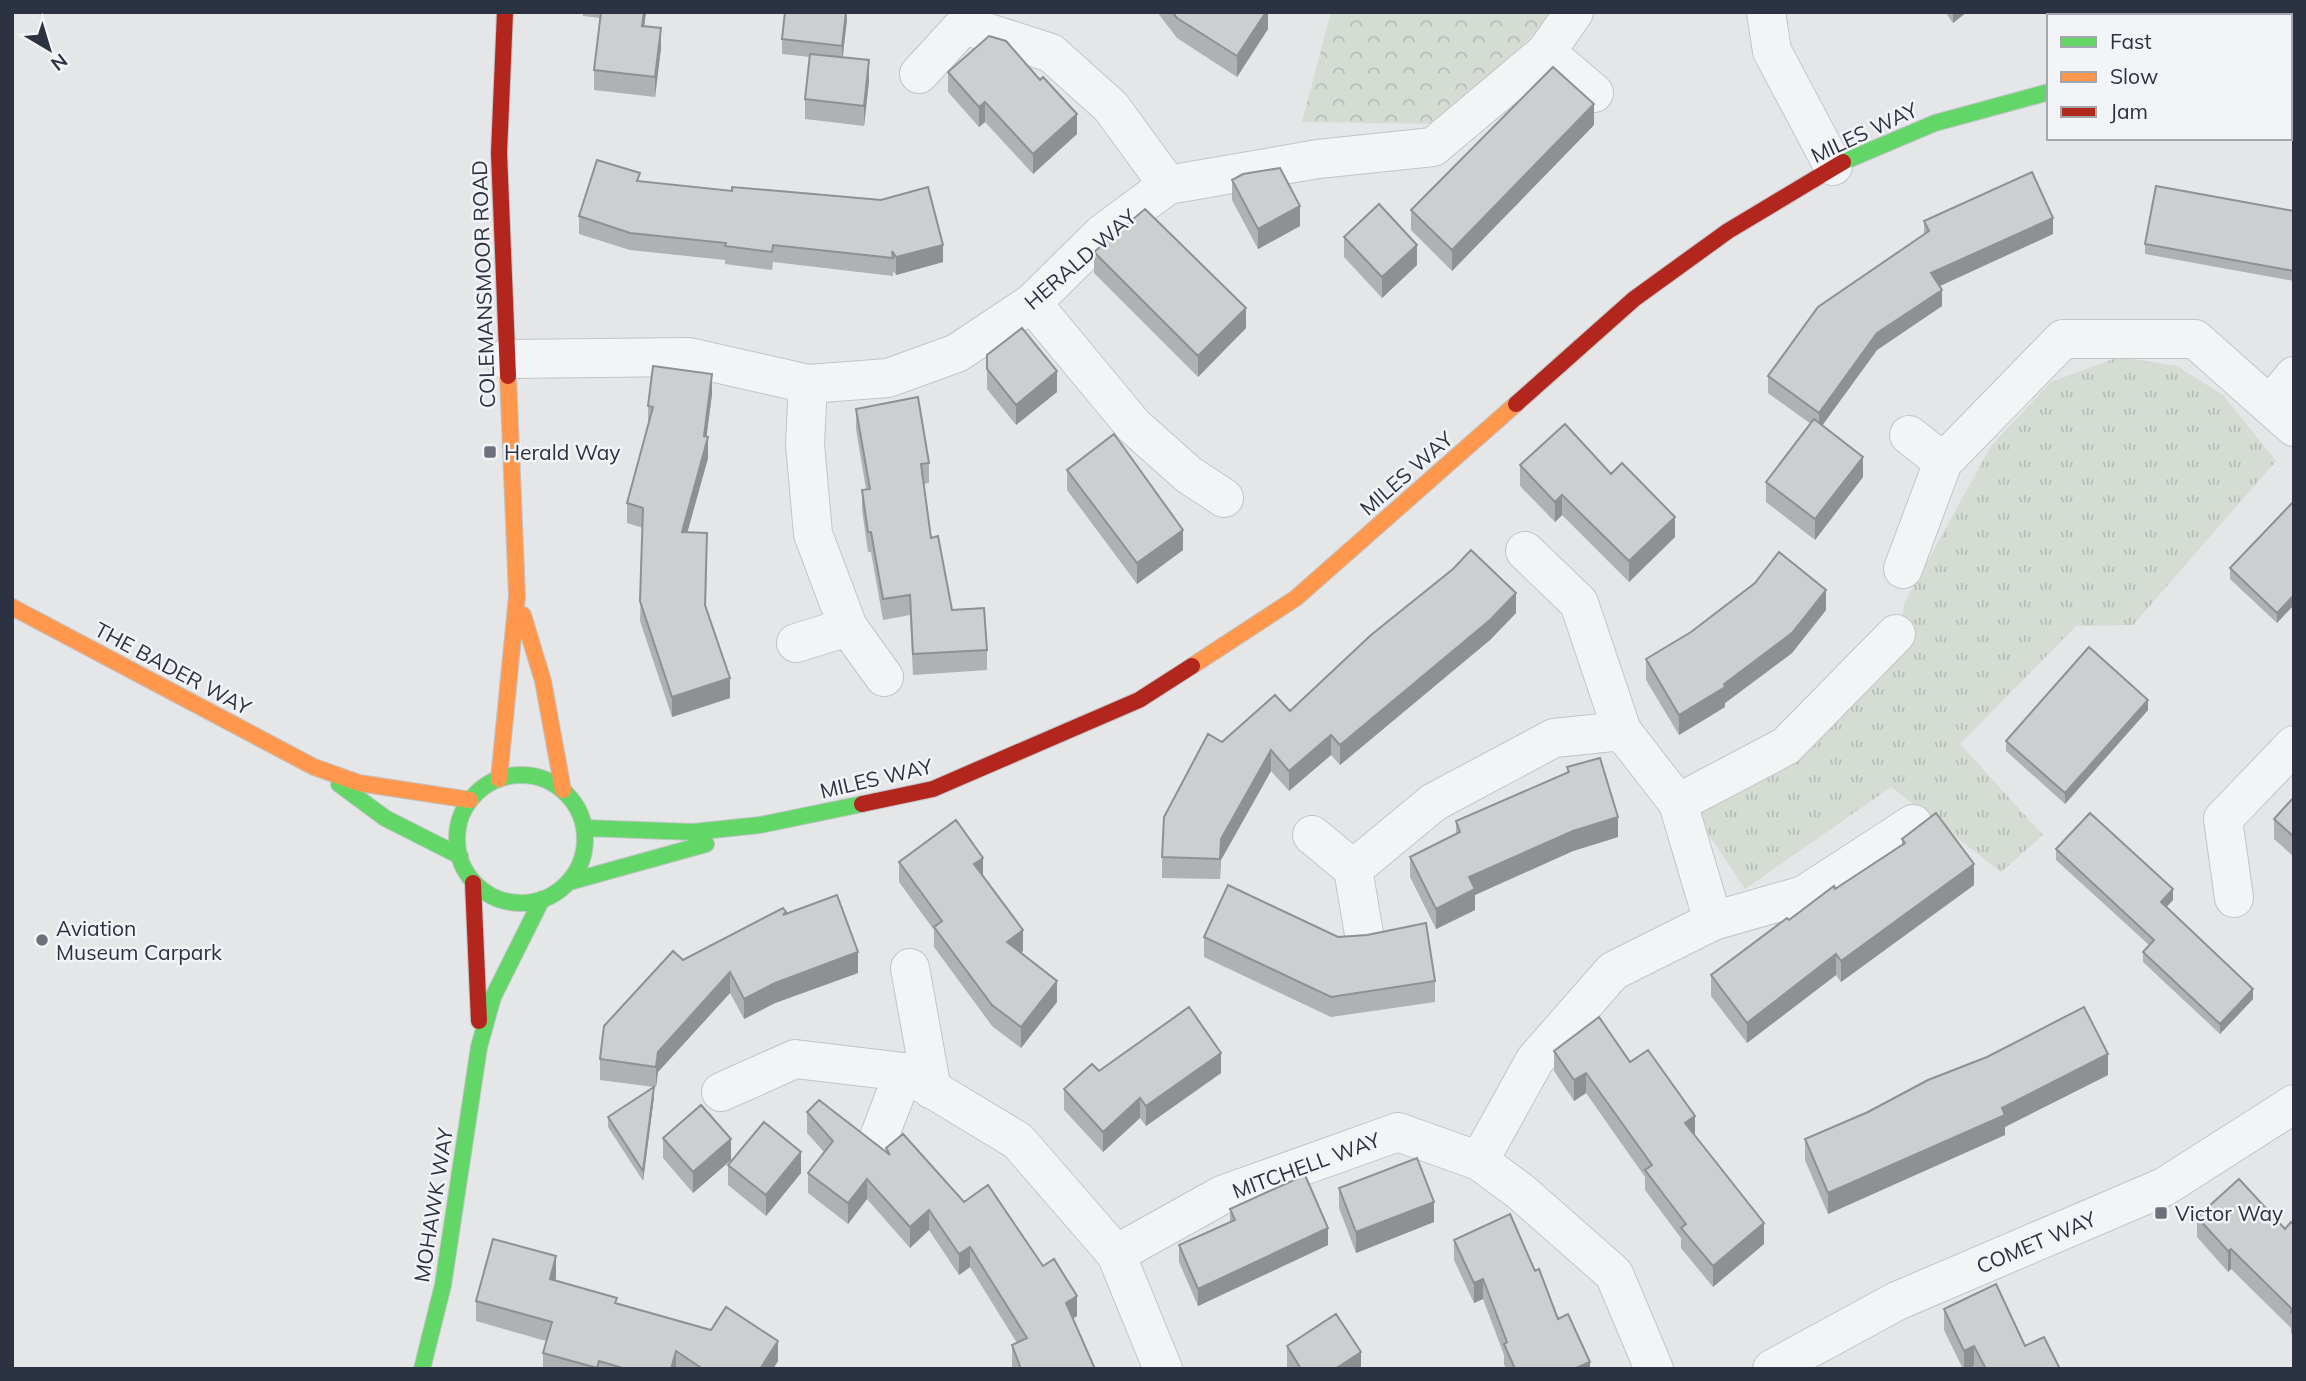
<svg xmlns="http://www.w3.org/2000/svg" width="2306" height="1381" viewBox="0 0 2306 1381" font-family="Mulish,sans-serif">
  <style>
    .grass { fill: url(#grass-tufts) }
    .forest { fill: url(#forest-crowns) }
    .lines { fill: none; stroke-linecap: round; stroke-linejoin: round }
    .street-casing { stroke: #c2c4c6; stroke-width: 40 }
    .fast-casing { stroke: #c2c4c6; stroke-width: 18 }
    .slow-casing { stroke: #c2c4c6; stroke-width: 18 }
    .jam-casing { stroke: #c2c4c6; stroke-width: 18 }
    .street { stroke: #f3f4f5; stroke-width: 38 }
    .fast { stroke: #63d668; stroke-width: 16 }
    .slow { stroke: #ff974d; stroke-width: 16 }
    .jam { stroke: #b3261e; stroke-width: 16 }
    .wall { fill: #afb1b3 }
    .shaded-wall { fill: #8f9092 }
    .building { fill: #ccced0; stroke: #8f9092; stroke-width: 2 }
    .poi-dot { fill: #6c717b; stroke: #f2f4f7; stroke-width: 2.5 }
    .labels { text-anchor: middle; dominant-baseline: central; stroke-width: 5; stroke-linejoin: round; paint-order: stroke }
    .street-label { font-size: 21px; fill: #2b3241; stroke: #f2f4f7 }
    .poi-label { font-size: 21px; fill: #2b3241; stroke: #f2f4f7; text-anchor: start }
  </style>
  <defs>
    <pattern id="grass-tufts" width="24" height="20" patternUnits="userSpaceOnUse" patternTransform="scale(1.75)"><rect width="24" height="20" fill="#d4dcd4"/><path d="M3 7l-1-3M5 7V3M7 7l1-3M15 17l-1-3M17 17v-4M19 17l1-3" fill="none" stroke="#b6bdb7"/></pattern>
    <pattern id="forest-crowns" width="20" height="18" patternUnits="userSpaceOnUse" patternTransform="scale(1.75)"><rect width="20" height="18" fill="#d4dcd4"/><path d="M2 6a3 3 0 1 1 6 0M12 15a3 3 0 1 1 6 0" fill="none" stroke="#b6bdb7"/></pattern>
  </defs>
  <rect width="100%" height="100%" fill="#e4e6e8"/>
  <path class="grass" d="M2119,357L2177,366L2223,395L2276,461L2133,625L2076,626L1960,744L2043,835L2001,872L1891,787L1745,889L1694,812L1893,658L1905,602L1991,446L2051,382Z"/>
  <path class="forest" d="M1331,12H1552V16L1443,124L1302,122Z"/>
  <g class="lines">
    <defs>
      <path id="street" d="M1766,12L1772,51L1833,166
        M1546,52L1574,12
        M919,74L964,25L1051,53L1111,107L1168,185
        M1032,303L1134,426L1189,475L1224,498
        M505,359L689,357L808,384L888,378L957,353L1032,303L1103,233L1168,185L1318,159L1433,147L1546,52L1594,93
        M808,384L805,444L813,534L848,627L884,677
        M2271,404L2294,376
        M1909,435L1943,462
        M1525,551L1579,603L1622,731
        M1903,569L1943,462L2063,339H2195L2294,427
        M796,643L848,627
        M1678,803L1786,746L1896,634
        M1312,835L1353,869
        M2234,898L2223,819L2294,745
        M1364,934L1353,869L1434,802L1554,738L1622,731L1678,803L1713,921
        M910,968L932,1090
        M721,1092L795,1059L904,1072L1018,1141L1116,1254L1222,1195L1398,1132L1479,1161L1521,1192L1614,1274L1654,1369
        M879,1137L904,1072
        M1479,1161L1535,1060L1613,971L1713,921L1804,895L1913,824
        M1116,1254L1163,1369
        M1772,1369L1897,1301L2164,1187L2294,1104"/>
      <path id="fast" d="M1843,162L1935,123L2049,92
        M457 839a64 64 0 1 1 128 0a64 64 0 1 1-128 0Z
        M339,784L385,818L460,856
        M585,828L693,832L760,825L862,804
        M569,882L706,844
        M422,1369L443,1285L479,1047L493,997L542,899"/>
      <path id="slow" d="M2290,73H2294
        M12,607L314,767L359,783L470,800
        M523,615L543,681L563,790
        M1192,666L1296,598L1516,404
        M499,779L517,596L508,376"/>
      <path id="jam" d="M505,12L499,153L508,376
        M1516,404L1634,299L1728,231L1843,162
        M862,804L933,789L1139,700L1192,666
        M473,883L479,1021"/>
    </defs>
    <use href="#street" class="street-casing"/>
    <use href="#fast" class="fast-casing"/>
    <use href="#slow" class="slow-casing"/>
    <use href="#jam" class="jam-casing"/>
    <use href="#street" class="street"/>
    <use href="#fast" class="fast"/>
    <use href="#slow" class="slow"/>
    <use href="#jam" class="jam"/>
  </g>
  <path class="wall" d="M583,12H646L644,26L661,48L655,97L594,90V70L600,18L583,16Z
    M847,12L843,57L869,81L864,126L805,119V99L810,57L782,54V39Z
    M1157,12H1268V29L1237,77L1177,38Z
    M1945,12H1967L1953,23Z
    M948,72L1077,134L1033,174L985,122L979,127L948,92Z
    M1594,125L1452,271L1411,230V210Z
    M1232,180L1300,226L1258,249L1232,200Z
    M640,181L943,262L896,275L893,271V276L773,262L772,270L725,264V260L630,250L579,234V216Z
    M2294,211V281L2145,254V244Z
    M1924,221L2053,234L1940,286L1942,306L1877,350L1822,425L1863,477L1815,540L1766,502V482L1811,424L1768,393V376L1924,235Z
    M1344,237L1417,265L1382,298L1344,257Z
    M1094,252L1246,328L1198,377L1094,273Z
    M987,355L1057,392L1016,425L987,389Z
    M712,394L706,437L708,458L687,532L707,553L706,607L730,698L672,717L640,621L643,528L627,523V503L648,427V406Z
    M856,409L929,463V483L924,484L931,538L952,610L987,650V670L913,675L910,615L883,620L871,552H868L862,510V490L866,489L856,429Z
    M1520,465L1611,474L1675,537L1629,582L1562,515L1555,522L1520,486Z
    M1067,470L1183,550L1137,584L1067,490Z
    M2294,501L2277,623L2230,579V568Z
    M1826,610L1792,653L1725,703V707L1679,735L1646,680V659Z
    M1516,613L1490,640L1340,765L1331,755L1289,791L1271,771L1221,860L1220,879L1162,878V857L1222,742L1290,711Z
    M2148,710L2065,804L2006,751V741Z
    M1567,767L1618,837L1573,851L1475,895V910L1436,929L1410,877V857L1456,834V821L1567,772Z
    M2294,797V857L2274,839V819Z
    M1902,839L1974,885L1841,982L1836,975L1747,1043L1711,996V975L1789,920L1902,845Z
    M2056,849L2173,900L2167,907L2253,999L2220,1034L2143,962V952L2149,945L2056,860Z
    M899,862L983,877L1023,951L1020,953L1057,1002L1021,1048L992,1026L934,947V930L899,882Z
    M786,914L858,973L775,1003L744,1019L730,993L658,1072L656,1087H654V1097L643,1181L608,1127V1117L654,1087L600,1080V1059L683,960Z
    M1204,937H1338L1435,981V1002L1331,1017L1204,957Z
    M1554,1051L1630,1062L1695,1136L1764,1244L1713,1287L1681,1248V1238L1645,1190V1177L1586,1093L1574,1101L1554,1071Z
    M1099,1071L1221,1073L1146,1126L1140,1118L1103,1152L1064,1110V1089Z
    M2108,1075L2005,1127V1135L1828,1214L1805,1160V1139Z
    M807,1112L886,1151V1148L964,1202L1077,1316L1073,1319L1095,1369H1013L1012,1366V1345L1017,1343L970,1267L959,1275L929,1230L910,1248L867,1199L848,1224L808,1193V1173L824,1152L807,1133Z
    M663,1138L731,1160L693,1193L663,1158Z
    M728,1165L801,1173L766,1216L728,1185Z
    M1339,1188L1434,1222L1356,1253L1339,1208Z
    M1230,1209L1328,1245L1198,1306L1179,1262V1245L1230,1222Z
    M2197,1217L2285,1229L2294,1225V1335L2291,1333V1328L2231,1269L2228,1272L2197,1237Z
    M1454,1240L1535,1271L1558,1319L1590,1369H1506L1504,1364V1355L1483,1299L1474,1303L1454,1260Z
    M556,1277L555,1280L617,1304L778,1361L773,1369H543V1353L546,1341L476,1321V1301Z
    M1944,1309L2025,1346L2060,1369H1976L1974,1366L1969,1369H1963L1944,1330Z
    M1287,1346L1361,1369H1288L1287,1367Z"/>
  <path class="shaded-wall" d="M644,12H646L642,46V26Z
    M846,12L847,21L842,61V46Z
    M1266,12H1268V29L1237,77V56Z
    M1953,12H1967L1953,23Z
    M661,28V48L655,97V77Z
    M869,60V81L864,126V106Z
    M985,102V122L979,127V107Z
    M1594,104V125L1452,271V250Z
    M1077,114V134L1033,174V154Z
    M1300,206V226L1258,249V229Z
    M2053,218V234L1931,290V273Z
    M943,245V262L896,275V257Z
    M1417,245V265L1382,298V277Z
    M1942,290V306L1877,350L1819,430V413L1877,333Z
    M1246,308V328L1198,377V356Z
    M1057,371V392L1016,425V405Z
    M712,374V394L705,449L708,437V458L682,552V532L704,436Z
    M1863,457V477L1815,540V519Z
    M1562,495V515L1555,522V502Z
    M1675,517V537L1629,582V561Z
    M1183,530V550L1137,584V563Z
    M1826,590V610L1792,653L1725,703V707L1679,735V715L1724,684Z
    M1516,593V613L1490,640L1340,765V745Z
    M2294,595V605L2277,623V613Z
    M730,678V698L672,717V697Z
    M2148,700V710L2065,804V793Z
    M1331,735V755L1289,791V771Z
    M1271,750V771L1221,860L1220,879L1221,839Z
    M1618,817V837L1573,851L1475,895V910L1436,929V909L1469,877L1573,831Z
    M983,858V878L974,864Z
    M1974,864V885L1841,982V961Z
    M2173,889V900L2161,912V902Z
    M1023,930V951L1007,962V942Z
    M858,952V973L775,1003L744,1019V999L775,983Z
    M1836,954V975L1747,1043V1023Z
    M730,972V993L658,1072L656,1087V1067L658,1052Z
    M1057,981V1002L1021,1048V1027Z
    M2253,989V999L2220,1034V1024Z
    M1221,1053V1073L1146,1126V1106Z
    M2108,1054V1075L2005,1127V1135L1828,1214V1193Z
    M1586,1073V1093L1574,1101V1080Z
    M654,1087V1097L643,1181V1171Z
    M1140,1098V1118L1103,1152V1132Z
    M1695,1116V1136L1685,1123Z
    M731,1139V1160L693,1193V1172Z
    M801,1152V1173L766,1216V1195Z
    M867,1179V1199L848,1224V1203Z
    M1434,1202V1222L1356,1253V1232Z
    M929,1210V1230L910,1248V1227Z
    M1764,1223V1244L1713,1287V1266Z
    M1328,1228V1245L1198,1306V1289Z
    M970,1247V1267L959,1275V1254Z
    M2231,1249V1269L2228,1272V1251Z
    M556,1256V1277L550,1299V1279Z
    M1483,1279V1299L1474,1303V1283Z
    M1077,1296V1316L1066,1323V1303Z
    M778,1341V1361L773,1369H760Z
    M1974,1346V1366L1969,1369H1964V1351Z
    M676,1351V1369H671Z
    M1361,1352V1369H1335Z
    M1590,1362V1369H1574Z"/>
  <path class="building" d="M601,12H644L642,26L661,28L655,77L594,70Z
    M785,12H846L842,46L782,39Z
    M1172,12H1266L1237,56L1177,18Z
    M989,36L1006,41L1040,80L1043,77L1077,114L1033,154L985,102L979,107L948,72Z
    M810,54L869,60L864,106L805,99Z
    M1553,67L1594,104L1452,250L1411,210Z
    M597,160L640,173L637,181L732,191V187L881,200L928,187L943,245L896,257L892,251L893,258L773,245L772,252L725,246L726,243L630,233L579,216Z
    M1280,168L1300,206L1258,229L1232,180L1243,174Z
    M2032,172L2053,218L1931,273L1942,290L1877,333L1819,413L1768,376L1818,307L1929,231L1924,221Z
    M2156,186L2294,211V271L2145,244Z
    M1379,204L1417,245L1382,277L1344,237Z
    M1145,209L1246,308L1198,356L1094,252Z
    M1022,328L1057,371L1016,405L987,369V355Z
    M653,366L712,374L704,436L708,437L682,532L707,533L705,605L730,678L672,697L640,601L643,508L627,503L653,407L648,406Z
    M918,397L929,463L921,464L931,538L938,536L952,610L984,608L987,650L913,654L910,595L883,599L871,532H868L862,490L870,489L856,409Z
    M1814,419L1863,457L1815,519L1766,482Z
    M1565,424L1611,474L1622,463L1675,517L1629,561L1562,495L1555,502L1520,465Z
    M1114,434L1183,530L1137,563L1067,470Z
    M2294,501V595L2277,613L2230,568Z
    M1471,550L1516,593L1490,620L1340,745L1331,735L1289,771L1271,750L1221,839L1220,859L1162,857L1164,817L1208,734L1222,742L1275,695L1290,711L1371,635L1453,569Z
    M1779,552L1826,590L1792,633L1724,684L1725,687L1679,715L1646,659L1691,632L1755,583Z
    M2089,647L2148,700L2065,793L2006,741Z
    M1600,758L1618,817L1573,831L1469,877L1475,889L1436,909L1410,857L1460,832L1456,821L1569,772L1567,767Z
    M2294,797V837L2274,819Z
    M1936,813L1974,864L1841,961L1836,954L1747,1023L1711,975L1787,918L1789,920L1834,886L1835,889L1905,843L1902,839Z
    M2090,813L2173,889L2161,902L2253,989L2220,1024L2143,952L2154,940L2056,849Z
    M956,820L983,858L974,864L1023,930L1007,942L1057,981L1021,1027L992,1005L934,927L942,921L899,862Z
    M1228,885L1338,937L1367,935L1426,923L1435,981L1331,997L1204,937Z
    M837,895L858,952L775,983L744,999L730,972L658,1052L656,1067L600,1059L604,1026L673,951L683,960L783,908L786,912L783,915Z
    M1189,1007L1221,1053L1146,1106L1140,1098L1103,1132L1064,1089L1092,1064L1099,1071Z
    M2084,1007L2108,1054L2002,1108L2005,1115L1828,1193L1805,1139L1868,1112L1928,1080L1987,1057Z
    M1599,1017L1630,1062L1648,1050L1695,1116L1685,1123L1764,1223L1713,1266L1681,1228L1686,1224L1645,1170L1652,1165L1586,1073L1574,1080L1554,1051Z
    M654,1087L643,1171L608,1117Z
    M819,1100L890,1155L886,1148L903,1134L964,1202L988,1185L1043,1266L1054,1259L1077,1296L1066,1303L1095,1369H1021L1012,1345L1027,1338L970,1247L959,1254L929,1210L910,1227L867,1179L848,1203L808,1173L833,1141L807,1112Z
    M701,1105L731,1139L693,1172L663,1138Z
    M764,1122L801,1152L766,1195L728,1165Z
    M1417,1158L1434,1202L1356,1232L1339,1188Z
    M1305,1175L1328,1228L1198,1289L1179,1245L1235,1220L1230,1209Z
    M2239,1179L2285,1229L2291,1222L2294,1225V1315L2291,1312L2293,1310L2231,1249L2228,1251L2197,1217Z
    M1510,1214L1535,1271L1539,1269L1558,1319L1568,1314L1590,1362L1574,1369H1515L1504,1344L1507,1342L1483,1279L1474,1283L1454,1240Z
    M493,1239L556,1256L550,1279L617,1298L615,1303L711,1330L726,1307L778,1341L760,1369H703L676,1351L671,1369H626L599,1361L597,1368L543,1353L552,1322L476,1301Z
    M1996,1284L2025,1346L2044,1337L2060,1369H1986L1974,1346L1964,1351L1944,1309Z
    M1336,1314L1361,1352L1335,1369H1301L1287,1346Z"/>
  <g class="poi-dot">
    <rect x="483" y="445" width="14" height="14" rx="3.5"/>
    <circle cx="42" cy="940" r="7"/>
    <rect x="2154" y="1206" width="14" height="14" rx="3.5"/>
  </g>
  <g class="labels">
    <g class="street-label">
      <text transform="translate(1864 132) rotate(-25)">MILES WAY</text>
      <text transform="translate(1080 259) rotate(-41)">HERALD WAY</text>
      <text transform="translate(483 284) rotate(-92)">COLEMANSMOOR ROAD</text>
      <text transform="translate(1406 473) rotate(-41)">MILES WAY</text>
      <text transform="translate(173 668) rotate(28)">THE BADER WAY</text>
      <text transform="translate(876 778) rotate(-13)">MILES WAY</text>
      <text transform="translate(1306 1165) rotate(-20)">MITCHELL WAY</text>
      <text transform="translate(433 1205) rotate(-81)">MOHAWK WAY</text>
      <text transform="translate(2036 1242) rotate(-23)">COMET WAY</text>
    </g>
    <g class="poi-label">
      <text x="504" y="452">Herald Way</text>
      <text x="56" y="928">Aviation<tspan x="56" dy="24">Museum Carpark</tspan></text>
      <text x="2175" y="1213">Victor Way</text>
    </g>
  </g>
  <rect width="2306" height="1381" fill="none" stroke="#2b3241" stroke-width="28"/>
  <rect x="2047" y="14" width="245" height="126" fill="#f2f4f7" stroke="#a2a6ae" stroke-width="2"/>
  <rect x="2061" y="37" width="35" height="10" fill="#63d668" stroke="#a2a6ae" stroke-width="2"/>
  <text x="2110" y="49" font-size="21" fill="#2b3241">Fast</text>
  <rect x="2061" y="72" width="35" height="10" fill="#ff974d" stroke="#a2a6ae" stroke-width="2"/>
  <text x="2110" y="84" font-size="21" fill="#2b3241">Slow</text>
  <rect x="2061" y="107" width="35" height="10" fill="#b3261e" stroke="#a2a6ae" stroke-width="2"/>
  <text x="2110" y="119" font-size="21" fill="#2b3241">Jam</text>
  <g transform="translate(49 49) rotate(142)" stroke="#f2f4f7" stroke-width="5" paint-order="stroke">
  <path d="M0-5L12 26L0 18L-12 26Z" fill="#2b3241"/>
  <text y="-10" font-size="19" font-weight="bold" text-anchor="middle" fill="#2b3241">N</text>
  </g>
</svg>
